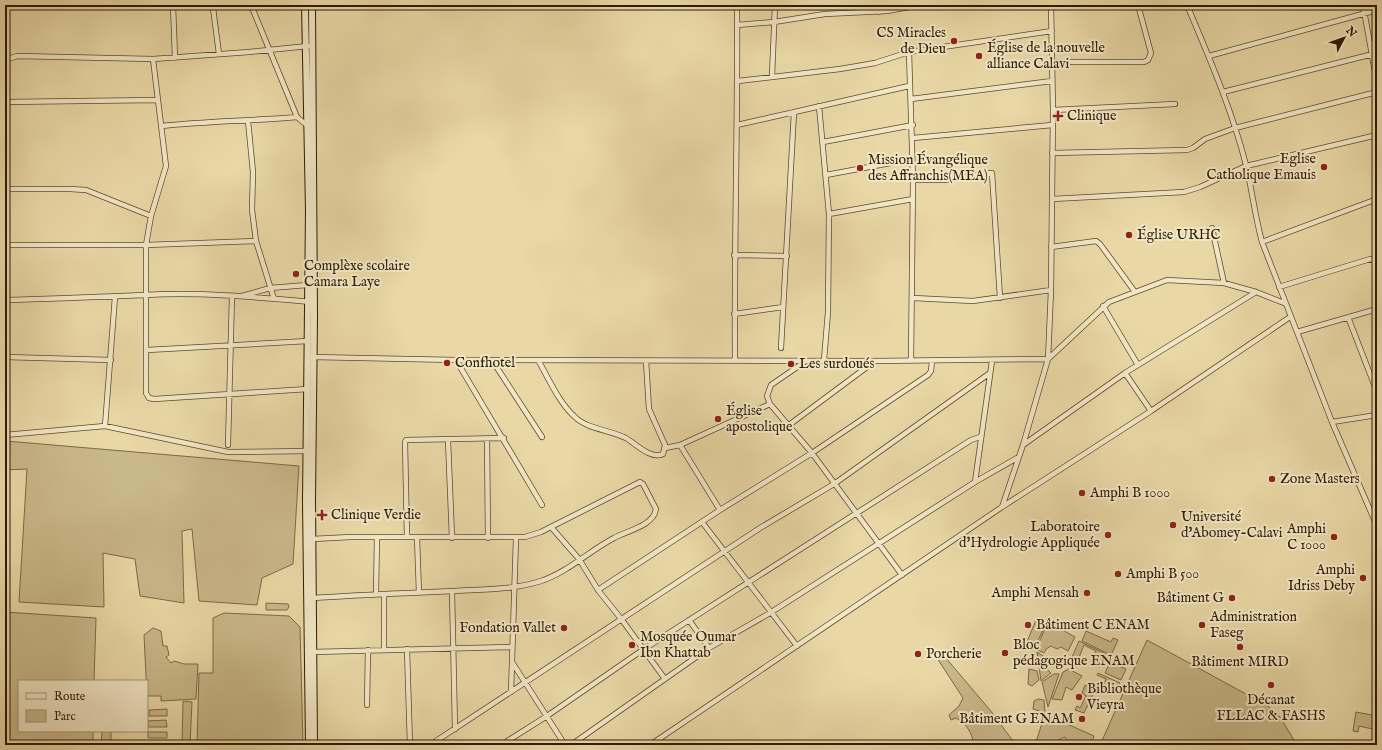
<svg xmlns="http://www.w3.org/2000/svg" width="1382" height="750" viewBox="0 0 1382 750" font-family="'IM FELL English',serif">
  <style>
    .green { fill: #c9b88a; stroke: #7c6947 }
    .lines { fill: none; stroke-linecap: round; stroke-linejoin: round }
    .street-casing { stroke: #5d4a2c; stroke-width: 6 }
    .secondary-casing { stroke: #2e1a04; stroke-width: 8 }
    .street { stroke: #f1e6c5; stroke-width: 4.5 }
    .secondary { stroke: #f1e6c5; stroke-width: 6 }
    .poi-dot { fill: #8f2418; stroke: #f1e6c5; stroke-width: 1.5 }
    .labels { text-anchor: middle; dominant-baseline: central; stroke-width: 4; stroke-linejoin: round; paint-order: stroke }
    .poi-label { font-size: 14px; fill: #2e1a04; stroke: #f1e6c5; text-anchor: start }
  </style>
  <rect width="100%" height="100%" fill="#e9d8a6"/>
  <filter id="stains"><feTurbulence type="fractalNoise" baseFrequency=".005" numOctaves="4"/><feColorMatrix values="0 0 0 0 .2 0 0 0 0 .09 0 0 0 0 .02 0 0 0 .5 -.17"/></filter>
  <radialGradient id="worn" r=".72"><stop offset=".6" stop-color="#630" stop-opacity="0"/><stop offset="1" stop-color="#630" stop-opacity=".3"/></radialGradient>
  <path class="green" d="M6,441L299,466L293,564L262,578L257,605L199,601L192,529L182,531L184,603L140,596L135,559L103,553L104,607L19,602L27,469L5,470Z
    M266,603L288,604L289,607L287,610H266Z
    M5,612L96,618L94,681H19V731H93V745H5Z
    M224,613L289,616L300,627L303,745H197L199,673H213V618Z
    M1036,620L1046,624L1034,649L1026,644Z
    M1048,622L1075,637L1068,651L1061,647L1057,649L1051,646L1046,649L1044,653L1036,649Z
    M153,628L161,631L163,646H167L169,655L166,657L171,663L174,661L184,664H198L196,699L161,701V696H147L144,635Z
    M1086,631L1111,642L1113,638L1118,640L1111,655L1082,641Z
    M1147,640L1268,706L1280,717L1297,745H1100Z
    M1079,641L1106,654L1100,667L1091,662L1096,651L1084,645L1078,660L1079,663L1077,667L1069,664Z
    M1037,652L1043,656L1044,666L1051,673L1041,681Z
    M945,657L990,710L1016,745H974C972,733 967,724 956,718L951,720L949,715L959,706L963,698L937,658Z
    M1110,662L1126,669L1121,680L1105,673Z
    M1029,669L1037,671L1039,680L1032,686L1028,684Z
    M1069,669L1082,676L1072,690L1066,687L1062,700L1052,699L1063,672Z
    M1098,673L1120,683L1115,693L1103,687L1106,679L1097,675Z
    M1054,674H1059L1048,707L1042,682Z
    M1085,685L1095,690L1084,713L1075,710L1077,706L1080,708L1086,696L1082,693Z
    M1038,699L1044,700L1045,713L1033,709L1034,701Z
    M183,701L192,702L190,745H182Z
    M167,709V716H149V710Z
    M1356,712L1377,716V730L1359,726L1358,732L1353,731Z
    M1045,714L1094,736L1091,745H1069L1065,737L1049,744L1047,742L1043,745H1035Z
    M166,720L167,727H148V721Z
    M102,731H111V745H101Z
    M148,732H167V738H148Z"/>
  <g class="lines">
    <defs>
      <path id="street" d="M173,5L175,58
        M251,5L297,117
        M874,5L879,12
        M1187,5C1209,57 1232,110 1246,165C1252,190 1255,216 1262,242L1332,422L1377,526
        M1363,5L1377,83
        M213,8L219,54
        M737,25L774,22L825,14L887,11L920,5
        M909,52L913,180L911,361
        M1209,56L1377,10
        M153,59L166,166L151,216L146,245V393L149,398L154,399L308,389
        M5,60L17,56L153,59L249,52L308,46
        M1052,62H1144L1148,60L1151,53L1138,5
        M772,76L775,5
        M738,81L840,69L875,63L909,52L1052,31
        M1223,92L1377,53
        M911,99L1052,81
        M5,102L157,100
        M819,106L829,214L828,312L824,360
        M1053,110L1175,104
        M248,121L253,172L252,210L256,241L274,299
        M737,125L909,86
        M162,126C207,121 252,121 297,117L309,127
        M913,138L1052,125
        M823,142L913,125
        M1052,153L1187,150L1193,148L1205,139L1235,128L1377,92
        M826,175L912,159
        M913,180H944L992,173L1000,298
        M5,189H70L86,190L151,216
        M1052,199L1184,192L1200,187L1246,166L1377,135
        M829,214L913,199
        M1212,228L1224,283
        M1262,242L1377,199
        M5,245H146L256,241
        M1051,247L1096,241L1100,244L1135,292
        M734,255L787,256
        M1279,287L1370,259L1375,261L1377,266
        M242,296L270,288L307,285
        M913,298L973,301L1051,290
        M5,300C52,299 98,297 144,295C200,292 256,297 311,302
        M1103,306L1138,365
        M734,314L783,307
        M1348,317L1377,392
        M1297,332L1377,309
        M781,348L794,112
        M147,350L308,341
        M5,357L111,360
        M312,357L456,360L875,361L1048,359L1109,302L1167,280L1224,283L1256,292L1284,303
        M456,360L542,505
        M492,360L542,437
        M538,360C549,379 559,403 575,417C587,429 610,430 626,438C636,444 651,460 663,454L665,445L649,409L646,361
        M735,361C734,242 738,124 737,5
        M806,361L771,385L767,396L770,404L812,453L902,575
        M1125,373L1151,411
        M1332,422L1377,415
        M789,425L875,361
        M105,426L115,297
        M5,435L105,426L228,452L308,451
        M487,439L488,538
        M448,440L452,538
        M228,445L232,296
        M1023,445L1125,373L1256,292
        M665,448L680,445
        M975,482L992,361
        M1002,507L1023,445L1048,359L1051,290L1053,110L1051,5
        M720,510L680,445L770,404
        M702,522L797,646
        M551,527L579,559L598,590L622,620L665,679
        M407,537L405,442L406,440L504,438
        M417,537L419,593
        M312,539L351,537H525L541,532L640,482L643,484L656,509C654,526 626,531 614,538C589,551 568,572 541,581C513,590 484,589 454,591C407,593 360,595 312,598
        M598,590L720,510L812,453L928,375L931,371L932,361
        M452,591L455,729
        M376,594L377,537
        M384,594V650
        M689,620L709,648
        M407,649L410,745
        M313,652L512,647
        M512,662L565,745
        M511,692L516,538
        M367,705L368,650
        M430,745L760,528L834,484L990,373
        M501,745L547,716L644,649L971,440L980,437
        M571,745L709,648L770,613L975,482L1017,458
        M650,745L1002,507L1151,411L1290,317"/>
      <path id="secondary" d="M305,5L309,211L306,501L309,745
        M312,5L314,317L312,500L314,745"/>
    </defs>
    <use href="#street" class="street-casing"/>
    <use href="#secondary" class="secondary-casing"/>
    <use href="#street" class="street"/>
    <use href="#secondary" class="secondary"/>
  </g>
  <g class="poi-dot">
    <circle cx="954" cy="41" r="4"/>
    <circle cx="979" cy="56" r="4"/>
    <path d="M1056 110h4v4h4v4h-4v4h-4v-4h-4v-4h4z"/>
    <circle cx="1324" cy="167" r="4"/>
    <circle cx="860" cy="168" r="4"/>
    <circle cx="1129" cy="235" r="4"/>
    <circle cx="296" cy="274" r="4"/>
    <circle cx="447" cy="363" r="4"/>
    <circle cx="791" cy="364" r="4"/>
    <circle cx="718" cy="419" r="4"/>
    <circle cx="1272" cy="479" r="4"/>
    <circle cx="1082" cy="493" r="4"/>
    <path d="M320 509h4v4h4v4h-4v4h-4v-4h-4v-4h4z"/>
    <circle cx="1173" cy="525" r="4"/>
    <circle cx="1108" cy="535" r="4"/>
    <circle cx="1334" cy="537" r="4"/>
    <circle cx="1118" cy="574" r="4"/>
    <circle cx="1363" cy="578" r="4"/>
    <circle cx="1087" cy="593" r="4"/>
    <circle cx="1232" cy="598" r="4"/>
    <circle cx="1028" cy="625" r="4"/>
    <circle cx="1202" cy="625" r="4"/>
    <circle cx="564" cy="628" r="4"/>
    <circle cx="632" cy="645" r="4"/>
    <circle cx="1240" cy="647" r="4"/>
    <circle cx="1005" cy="653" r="4"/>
    <circle cx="918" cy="654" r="4"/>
    <circle cx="1271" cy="685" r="4"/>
    <circle cx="1079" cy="697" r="4"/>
    <circle cx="1082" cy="719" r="4"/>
  </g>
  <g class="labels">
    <g class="poi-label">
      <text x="946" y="33" text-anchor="end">CS Miracles<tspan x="946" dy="16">de Dieu</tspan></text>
      <text x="987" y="48">Église de la nouvelle<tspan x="987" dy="16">alliance Calavi</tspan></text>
      <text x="1067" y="116">Clinique</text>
      <text x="1316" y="159" text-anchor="end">Eglise<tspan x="1316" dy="16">Catholique Emauis</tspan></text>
      <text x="868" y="160">Mission Évangélique<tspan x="868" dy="16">des Affranchis(MEA)</tspan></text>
      <text x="1137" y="235">Église URHC</text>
      <text x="304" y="266">Complèxe scolaire<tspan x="304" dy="16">Camara Laye</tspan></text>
      <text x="455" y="363">Confhotel</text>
      <text x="799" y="364">Les surdoués</text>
      <text x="726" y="411">Église<tspan x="726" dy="16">apostolique</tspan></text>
      <text x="1280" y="479">Zone Masters</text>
      <text x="1090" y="493">Amphi B 1000</text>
      <text x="331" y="515">Clinique Verdie</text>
      <text x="1181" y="517">Université<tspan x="1181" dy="16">d'Abomey-Calavi</tspan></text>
      <text x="1100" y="527" text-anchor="end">Laboratoire<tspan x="1100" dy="16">d'Hydrologie Appliquée</tspan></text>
      <text x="1326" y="529" text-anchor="end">Amphi<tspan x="1326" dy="16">C 1000</tspan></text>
      <text x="1355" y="570" text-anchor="end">Amphi<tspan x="1355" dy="16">Idriss Deby</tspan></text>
      <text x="1126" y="574">Amphi B 500</text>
      <text x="1079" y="593" text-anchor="end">Amphi Mensah</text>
      <text x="1224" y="598" text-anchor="end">Bâtiment G</text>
      <text x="1210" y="617">Administration<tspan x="1210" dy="16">Faseg</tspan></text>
      <text x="1036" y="625">Bâtiment C ENAM</text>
      <text x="556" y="628" text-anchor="end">Fondation Vallet</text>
      <text x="640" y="637">Mosquée Oumar<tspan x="640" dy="16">Ibn Khattab</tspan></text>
      <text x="1013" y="645">Bloc<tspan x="1013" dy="16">pédagogique ENAM</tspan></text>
      <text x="926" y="654">Porcherie</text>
      <text x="1240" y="662" text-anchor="middle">Bâtiment MIRD</text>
      <text x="1087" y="689">Bibliothèque<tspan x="1087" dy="16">Vieyra</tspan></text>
      <text x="1271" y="700" text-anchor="middle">Décanat<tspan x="1271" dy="16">FLLAC &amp; FASHS</tspan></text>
      <text x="1074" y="719" text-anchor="end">Bâtiment G ENAM</text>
    </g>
  </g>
  <rect width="1382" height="750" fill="none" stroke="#e9d8a6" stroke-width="20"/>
  <rect x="6" y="6" width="1370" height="738" fill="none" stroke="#2e1a04" stroke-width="2"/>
  <rect x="10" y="10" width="1362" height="730" fill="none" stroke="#2e1a04"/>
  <rect x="18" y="680" width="130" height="52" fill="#f1e6c5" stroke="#a39478"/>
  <rect x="26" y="693" width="20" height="6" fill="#f1e6c5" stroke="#a39478"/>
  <text x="54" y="700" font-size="12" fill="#2e1a04">Route</text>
  <rect x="26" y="710" width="20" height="12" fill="#c9b88a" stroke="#a39478"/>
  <text x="54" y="720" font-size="12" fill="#2e1a04">Parc</text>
  <g transform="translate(1344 38) rotate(49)" stroke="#f1e6c5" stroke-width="3" paint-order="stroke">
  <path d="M0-3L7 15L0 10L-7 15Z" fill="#2e1a04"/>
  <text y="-6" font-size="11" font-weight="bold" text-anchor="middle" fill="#2e1a04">N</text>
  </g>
  <rect width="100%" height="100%" filter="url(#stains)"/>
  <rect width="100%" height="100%" fill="url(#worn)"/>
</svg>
